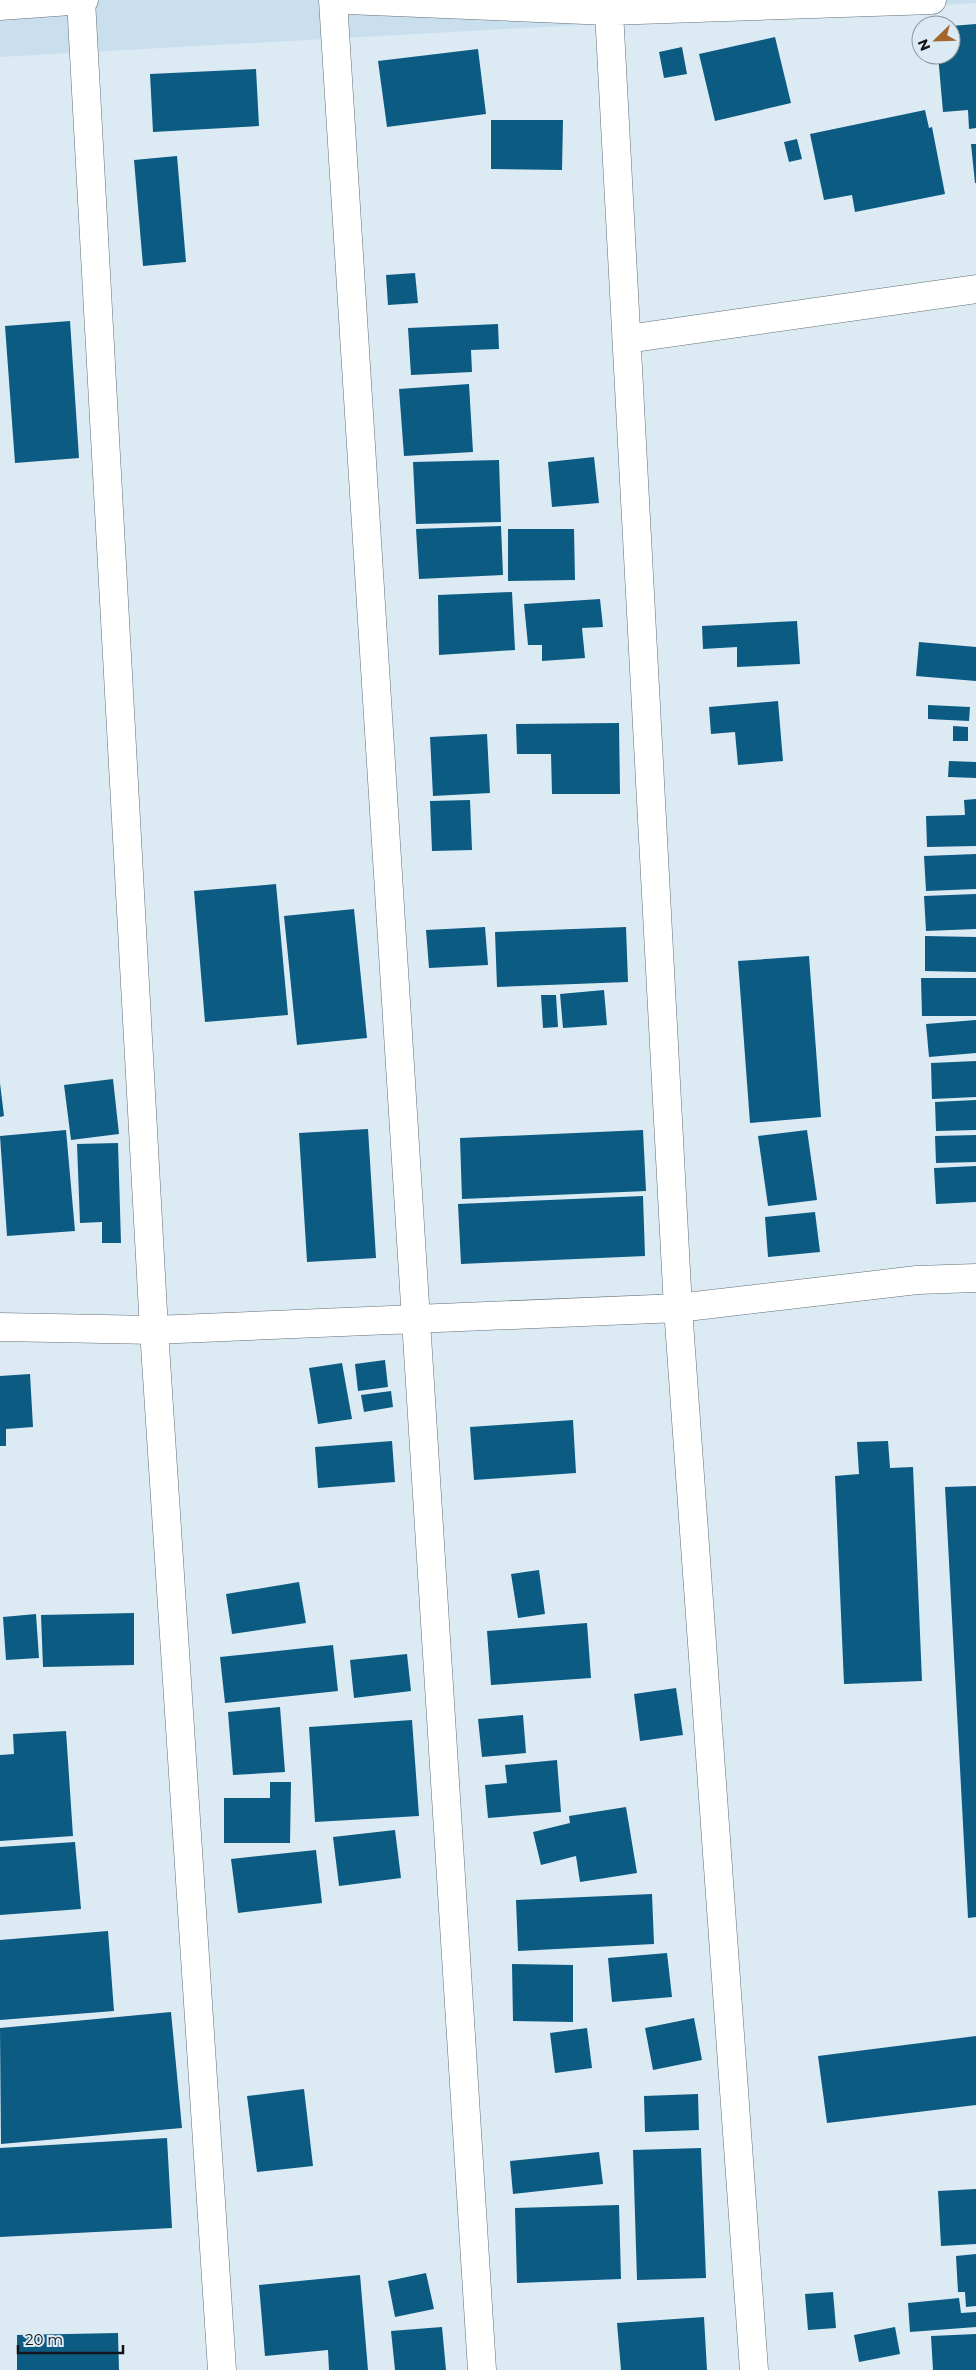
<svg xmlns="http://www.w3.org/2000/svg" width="976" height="2370" viewBox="0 0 976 2370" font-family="Montserrat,sans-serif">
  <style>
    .built { fill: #cadfee }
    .building { fill: #0c5b83 }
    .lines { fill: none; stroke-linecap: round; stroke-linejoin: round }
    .minor-casing { stroke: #626f77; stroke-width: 29 }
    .minor { stroke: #fff; stroke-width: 28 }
  </style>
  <rect width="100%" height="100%" fill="#dceaf4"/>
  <path class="built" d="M0,0H976V3L0,57Z"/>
  <path class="building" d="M976,24V128L969,129L968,110L943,112L938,55H951V26Z
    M775,37L791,103L715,121L699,54Z
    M682,47L687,74L664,78L659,52Z
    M478,49L486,114L387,127L378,61Z
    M256,69L259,126L153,132L150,74Z
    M925,110L929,128L932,127L945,194L855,212L852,195L824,200L810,134Z
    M491,120H563L562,170L491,169Z
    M797,139L802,159L789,162L784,142Z
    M971,144H976V183H975Z
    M177,156L186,262L143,266L134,160Z
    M415,273L418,303L388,305L386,275Z
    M70,321L79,458L15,463L5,326Z
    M498,324L499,349L471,350L472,372L411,375L408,328Z
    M469,384L473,452L404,456L399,389Z
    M594,457L599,503L552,507L548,462Z
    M499,460L501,522L416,524L413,462Z
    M501,526L503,575L419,579L416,529Z
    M508,529H574L575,580L508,581Z
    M512,592L515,650L439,655L438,595Z
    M600,599L603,627L582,628L585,658L542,661V645H528L524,604Z
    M797,621L800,664L737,667V647L703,649L702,626Z
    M919,642L976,647V681L916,676Z
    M778,701L783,761L738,765L735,732L711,734L709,707Z
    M928,705L970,707L969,721L928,719Z
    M619,723L620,794H552L551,754H517L516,724Z
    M953,726L968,727V741H953Z
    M487,734L490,793L433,796L430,737Z
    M949,761L976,762V778L948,777Z
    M976,799V846L927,847L926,816L965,815L964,800Z
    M470,800L472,850L432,851L430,801Z
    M976,854V889L926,891L924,856Z
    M276,884L288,1015L205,1022L194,891Z
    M976,894V929L926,931L924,896Z
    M354,909L367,1038L297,1045L284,916Z
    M485,927L488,965L429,968L426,930Z
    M626,927L628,982L497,987L495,932Z
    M925,936L976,937V972L925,971Z
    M809,956L821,1117L750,1123L738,961Z
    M921,978H976V1016H922Z
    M604,990L607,1025L563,1028L560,994Z
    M541,995H556L558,1027L543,1028Z
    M976,1020V1053L929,1057L926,1024Z
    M976,1061V1097L932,1099L931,1063Z
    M113,1079L119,1134L71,1140L64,1085Z
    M0,1083L4,1116L0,1117Z
    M976,1100V1130L936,1131L935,1102Z
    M368,1129L376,1258L307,1262L299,1133Z
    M66,1130L75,1231L7,1236L0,1136Z
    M643,1130L646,1191L462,1199L460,1138Z
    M807,1130L817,1200L768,1206L758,1136Z
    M976,1135V1162L936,1163L935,1136Z
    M118,1143L121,1243H102V1222L80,1223L77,1144Z
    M976,1166V1202L936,1204L934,1168Z
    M643,1196L645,1256L461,1264L458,1204Z
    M815,1212L820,1252L768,1257L765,1217Z
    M385,1360L388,1387L358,1391L355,1364Z
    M342,1363L352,1419L318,1424L309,1368Z
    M30,1374L33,1427L6,1429V1446H0V1376Z
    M391,1391L393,1407L364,1412L361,1395Z
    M573,1420L576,1473L474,1480L470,1427Z
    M392,1441L395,1482L318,1488L315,1447Z
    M888,1441L890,1468L913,1467L922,1681L844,1684L835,1476L859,1474L857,1442Z
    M976,1486V1917L968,1918L945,1487Z
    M539,1570L545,1614L518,1618L511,1574Z
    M299,1582L306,1623L232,1634L226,1594Z
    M134,1613V1665L43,1667L41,1615Z
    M36,1614L39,1658L6,1660L3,1617Z
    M587,1623L591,1678L491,1685L487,1631Z
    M333,1645L338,1691L225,1703L220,1657Z
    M407,1654L411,1691L354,1698L350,1660Z
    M676,1688L683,1735L640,1741L634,1694Z
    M280,1707L285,1772L233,1775L228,1712Z
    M523,1715L526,1753L482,1757L478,1719Z
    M412,1720L419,1816L315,1822L309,1727Z
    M66,1731L73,1836L0,1841V1755L14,1754L13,1734Z
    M557,1760L561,1812L488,1818L485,1785L507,1783L505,1765Z
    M270,1782H291L290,1843H224V1798H270Z
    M626,1807L637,1873L580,1882L576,1856L541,1865L533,1832L570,1823L569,1816Z
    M395,1830L401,1878L339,1886L333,1837Z
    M75,1842L81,1909L0,1915V1847Z
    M316,1850L322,1903L238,1913L231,1859Z
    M652,1894L654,1944L518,1951L516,1900Z
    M108,1931L114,2011L0,2020V1940Z
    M667,1953L672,1997L612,2002L608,1958Z
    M512,1964L573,1965V2022L513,2021Z
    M171,2012L182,2128L1,2144L0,2028Z
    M694,2018L702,2060L653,2070L645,2028Z
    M587,2028L592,2068L555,2073L550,2033Z
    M976,2036V2105L827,2123L818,2056Z
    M304,2089L313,2166L257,2172L247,2096Z
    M698,2094L699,2130L645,2132L644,2096Z
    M167,2138L172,2228L0,2237V2148Z
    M701,2148L706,2278L637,2280L633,2150Z
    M599,2152L603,2184L513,2194L510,2161Z
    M976,2189V2244L941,2246L938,2191Z
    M619,2205L621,2279L517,2283L515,2208Z
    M976,2254V2306L966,2307L965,2292H958L956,2256Z
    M426,2273L434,2309L395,2317L388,2281Z
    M360,2275L368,2370H329L328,2350L265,2356L259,2285Z
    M833,2292L836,2328L808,2330L805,2294Z
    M959,2298L961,2313L976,2312V2327L910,2332L908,2303Z
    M704,2317L707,2370H621L617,2323Z
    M442,2327L446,2370H395L391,2331Z
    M895,2327L900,2354L859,2362L854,2335Z
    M118,2333L119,2370H17V2335Z
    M976,2334V2370H933L931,2336Z"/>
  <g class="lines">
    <defs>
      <path id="minor" d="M81,0L154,1330L222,2370
        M333,0L482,2370
        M347,0L609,11L932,0
        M0,6L84,0
        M609,11L678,1308L754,2370
        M627,339L976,289
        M0,1327L154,1330L678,1308L917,1280L976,1278"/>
    </defs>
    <use href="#minor" class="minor-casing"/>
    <use href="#minor" class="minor"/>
  </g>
  <g transform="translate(936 40) rotate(247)"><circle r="24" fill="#dceaf4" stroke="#8b959c"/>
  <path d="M0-4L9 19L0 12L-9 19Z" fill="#a5652e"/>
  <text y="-8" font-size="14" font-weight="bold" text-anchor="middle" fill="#111519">N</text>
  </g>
  <path d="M18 2345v8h105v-8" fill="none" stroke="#111519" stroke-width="2.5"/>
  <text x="25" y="2345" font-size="15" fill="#111519" stroke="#dceaf4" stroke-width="4" paint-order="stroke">20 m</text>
</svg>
